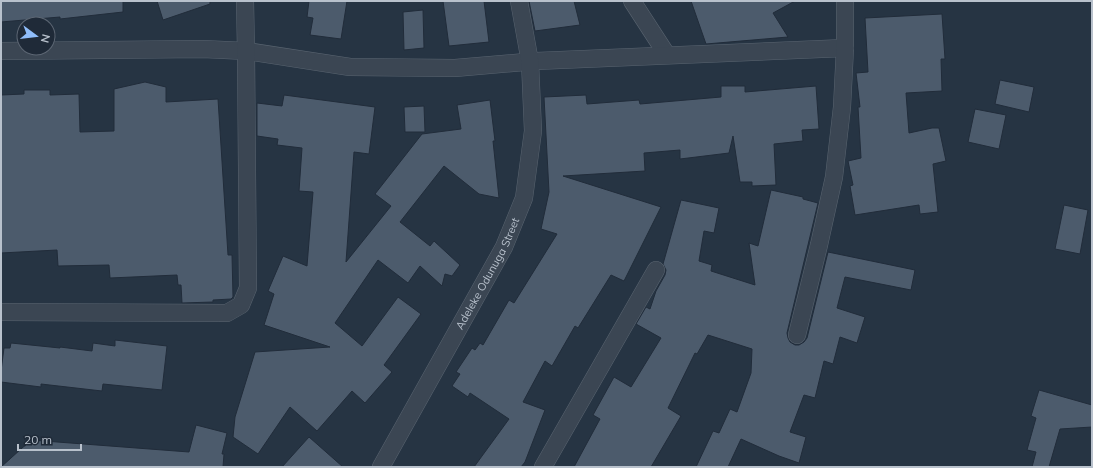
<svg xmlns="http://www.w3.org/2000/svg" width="1093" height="468" viewBox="0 0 1093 468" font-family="Mulish,sans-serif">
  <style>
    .building { fill: #4c5b6c; stroke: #212c3a }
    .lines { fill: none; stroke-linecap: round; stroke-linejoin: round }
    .minor-casing { stroke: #596470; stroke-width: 18 }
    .minor { stroke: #3b4653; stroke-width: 17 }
    .labels { text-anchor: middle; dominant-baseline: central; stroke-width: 3; stroke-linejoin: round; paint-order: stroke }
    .street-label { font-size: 11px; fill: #b8c1cc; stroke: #1f2a38 }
  </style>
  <rect width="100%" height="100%" fill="#263443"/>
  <path class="building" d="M1,1H123V12L60,19V17L1,22Z
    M157,1H210V4L163,20Z
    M309,1H347L341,39L310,35L313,18L307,17Z
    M443,1H484L489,42L449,46Z
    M529,1H574L580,25L535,31Z
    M691,1H795L773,13L788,37L706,44Z
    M423,10L424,48L404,50L403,12Z
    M942,14L945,59H941L942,91L906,93L909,133L932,128H939L946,161L933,164L938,212L920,214L919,205L855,215L850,186L853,185L848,161L861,158L858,107H860L856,73L868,72L865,18Z
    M1000,80L1034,87L1029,112L995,104Z
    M145,82L166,87V102L218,99L228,255H232L233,297L231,299L213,300V302L182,303L181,285H178L177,275L110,278L109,265L58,266L57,250L1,253V95L24,94V90H50V95L79,94L80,132L114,131V89Z
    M721,86H745V92L816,86L819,129L802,130L803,141L774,144L776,185L752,186V182H740L733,136L729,153L680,159V150L644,153L645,171L563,176L661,207L624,281L611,275L578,328L575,326L552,366L545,361L523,402L545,410L525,462L521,467H474L509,419L470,393L468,397L452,386L460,374L456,372L472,348L475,350L480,343L483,345L509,300L514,303L557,234L541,229L549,192L544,97L586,95L587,104L639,100L640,104L721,97Z
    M284,95L375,107L369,154L354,152L346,262L391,206L375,194L422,134L461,129L457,105L490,100L495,141H493L499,198L479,194L444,166L400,222L430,246L434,241L460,265L452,276L445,274L442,286L420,266L408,283L378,260L335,323L362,346L398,297L421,314L384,365L392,372L365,403L352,391L317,431L290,407L258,454L233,437L235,417L255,352L330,347L264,325L274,294L268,291L283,256L307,266L313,192L299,191L302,148L277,145L278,139L257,136V103L282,106Z
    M424,106L425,132H405L404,107Z
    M975,109L1006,115L999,149L968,142Z
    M771,190L803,197V199L818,203L787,333L788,338L790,342L795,345H799L804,342L807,338L828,252L915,270L911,290L845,277L837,308L865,317L857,343L840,337L833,364L824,361L815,398L804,395L790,432L806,437L799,463L779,456L741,439L728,467H696L713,431L719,433L730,409L737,412L751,373L752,349L708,335L697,354L695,353L668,408L681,416L651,467H574L600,419L593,415L614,377L631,387L661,338L636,324L646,307L650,309L656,291L665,275L666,270L663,264L681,200L719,208L714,233L704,231L699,261L712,265L711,271L755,285L749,243L758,246Z
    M1064,205L1088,210L1080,254L1055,249Z
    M115,340L167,346L162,390L103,384L102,391L41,384V387L1,382V371L4,348H10L11,343L60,348V347L92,351L93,343L115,346Z
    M1039,390L1092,405V427L1060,429L1049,467H1032L1036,452L1027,450L1036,418L1031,416Z
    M196,425L227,433L222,454H224L223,467H1L31,440L189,452Z
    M309,437L343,467H282Z"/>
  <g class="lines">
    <defs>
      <g id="minor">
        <path d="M632,1L667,55"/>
        <path d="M1,51L203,49L246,51L350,67L455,68L536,61L845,48"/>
        <path d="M1,312L227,313L241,305L248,288L246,51L245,1"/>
        <path d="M797,335L819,245L834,177L842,107L845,48V1"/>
        <path id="s1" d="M381,467L504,247L524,198L533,131L530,62L519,1"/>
        <path d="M543,467L656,270"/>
      </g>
    </defs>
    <use href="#minor" class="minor-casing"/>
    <use href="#minor" class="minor"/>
  </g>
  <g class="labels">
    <g class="street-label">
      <text stroke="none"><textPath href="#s1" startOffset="221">Adeleke Odunuga Street</textPath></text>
    </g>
  </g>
  <rect width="1093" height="468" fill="none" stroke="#b8c1cc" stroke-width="4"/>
  <g transform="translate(36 36) rotate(105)"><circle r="19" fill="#1f2a38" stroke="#5c6673"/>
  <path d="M0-3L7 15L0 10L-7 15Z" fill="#8fbdfa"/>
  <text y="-6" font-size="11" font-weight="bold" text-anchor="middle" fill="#b8c1cc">N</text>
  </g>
  <path d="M18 444v6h63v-6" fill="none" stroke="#b8c1cc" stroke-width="2"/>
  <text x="24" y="444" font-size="12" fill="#b8c1cc" stroke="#1f2a38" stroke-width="3" paint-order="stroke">20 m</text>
</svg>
